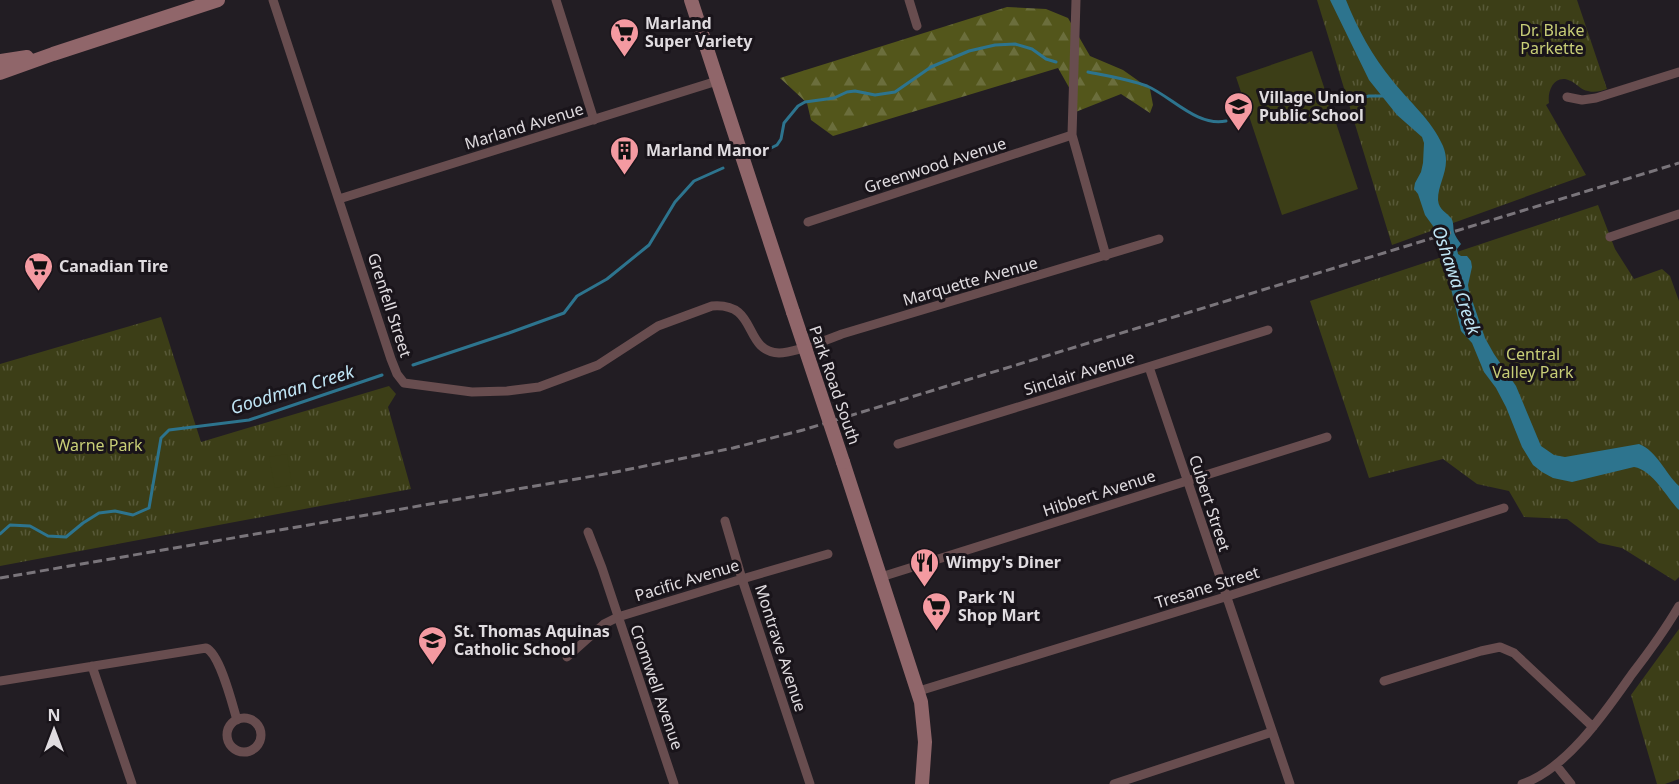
<svg xmlns="http://www.w3.org/2000/svg" width="1679" height="784" viewBox="0 0 1679 784" font-family="'Noto Sans',sans-serif">
  <style>
    .forest { fill: url(#forest-firs) }
    .park { fill: url(#park-tufts) }
    .pitch { fill: #3c3e17 }
    .water { fill: #2d748e }
    .lines { fill: none; stroke-linecap: round; stroke-linejoin: round }
    .stream { stroke: #2d748e; stroke-width: 3 }
    .minor { stroke: #684d4f; stroke-width: 9 }
    .secondary { stroke: #90666a; stroke-width: 14 }
    .rail { stroke: #7a757b; stroke-width: 3; stroke-dasharray: 9 4.5; stroke-linecap: butt }
    .secondary-bridge { stroke: #90666a; stroke-width: 14 }
    .labels { text-anchor: middle; dominant-baseline: central; stroke-width: 6; stroke-linejoin: round; paint-order: stroke }
    .poi-label { font-size: 16px; font-weight: bold; fill: #e0dce0; stroke: #19141a; text-anchor: start }
    .park-label { font-size: 16px; fill: #c8ce77; stroke: #19141a }
    .street-label { font-size: 16px; fill: #e0dce0; stroke: #19141a }
    .water-label { font-size: 18px; font-style: italic; fill: #c0e5f5; stroke: #19141a }
  </style>
  <defs>
    <pattern id="forest-firs" width="22" height="20" patternUnits="userSpaceOnUse" patternTransform="scale(1.5)"><rect width="22" height="20" fill="#53561b"/><path d="M5 1l3.5 6h-7zM16 11l3.5 6h-7z" fill="#6b6e3c"/></pattern>
    <pattern id="park-tufts" width="24" height="20" patternUnits="userSpaceOnUse" patternTransform="scale(1.5)"><rect width="24" height="20" fill="#3c3e17"/><path d="M3 7l-1-3M5 7V3M7 7l1-3M15 17l-1-3M17 17v-4M19 17l1-3" fill="none" stroke="#585938"/></pattern>
  </defs>
  <rect width="100%" height="100%" fill="#221d23"/>
  <path class="forest" d="M1007,7L1046,9L1068,18L1090,56L1123,70L1150,89L1153,105L1150,113L1121,94L1073,113L1075,98L1058,68L833,136L811,120L807,103L780,78Z"/>
  <path class="park" d="M1317,0H1577L1607,89C1601,91 1595,93 1588,91C1581,90 1577,84 1571,81C1555,73 1547,90 1549,103L1546,105L1586,175L1392,245Z
    M1598,205L1615,249L1634,279L1662,269L1670,276L1679,301V577L1675,581L1622,548L1599,543L1567,519L1524,517L1509,491L1477,484L1443,459L1369,478L1310,301Z
    M161,317L201,442L389,386L396,394L388,407L411,489L0,566V364Z
    M1679,629V779L1665,784H1657L1631,695Z"/>
  <path class="pitch" d="M1312,51L1358,189L1282,215L1236,77Z
    M287,454L292,485L275,488L269,457Z"/>
  <path class="water" d="M1330,0H1346C1357,28 1373,57 1392,80C1410,103 1431,119 1443,146C1452,168 1438,181 1438,200C1439,210 1446,212 1451,218C1454,222 1453,228 1454,232C1455,236 1458,240 1461,244L1457,249L1458,254L1461,256H1467L1471,261L1472,267L1468,285L1469,291L1485,338L1494,354L1516,386L1541,446L1554,455L1565,457L1639,444C1657,451 1665,473 1679,486V510C1666,497 1653,470 1634,467L1572,482L1553,478L1542,472L1533,465L1522,447L1506,407L1496,388L1484,372L1472,343L1461,331L1438,233L1425,215L1418,194L1414,189L1415,183L1421,172L1423,163L1424,143L1422,137L1397,115L1369,80Z"/>
  <g class="lines">
    <path class="stream" d="M1088,72C1108,76 1128,79 1147,86C1172,97 1197,127 1226,121
      M1350,101L1369,96H1383
      M763,152L777,145L781,139L784,123L798,106L805,102L834,98L847,92L855,91L875,95L895,92L931,67L969,51L995,45L1015,44L1032,49L1046,59L1056,62
      M413,365L509,333L564,313L577,296L607,279L649,245L675,202L694,181L723,168
      M0,534L10,525L30,526L48,536L66,537L83,523L99,513L115,511L133,515L149,508L161,438L169,430L249,420L382,375"/>
    <path class="minor" d="M273,0L391,359L397,374L404,383L472,392L507,391L539,387L598,365L658,326L712,306C759,302 742,351 779,353C795,353 826,340 842,334L1159,239
      M556,0L594,120
      M909,0L917,26
      M1076,0L1072,135L1106,256
      M1567,97L1582,100L1596,98L1679,72
      M339,199L717,81
      M808,222L1072,135
      M1610,237L1679,214
      M1149,367L1290,784
      M898,444L1268,330
      M725,521L742,579L810,784
      M588,532L602,568L674,784
      M881,577L1327,437
      M567,657L604,624L618,617L742,579L828,554
      M92,666L132,784
      M0,681L206,648C220,654 232,703 237,720
      M1384,681L1481,651L1500,647L1514,653L1593,727
      M919,691L1225,597L1504,508
      M227 735a17 17 0 1 1 34 0a17 17 0 1 1-34 0Z
      M1556,765L1571,784
      M1114,784L1272,732
      M1522,784C1567,769 1606,711 1632,674C1649,652 1665,630 1679,606"/>
    <path class="secondary" d="M691,0L793,312
      M0,61L27,57
      M0,73L53,54L218,0
      M843,462L921,702L925,742L922,784"/>
    <path class="rail" d="M0,578L611,473L733,448L803,430L1679,163"/>
    <path class="secondary-bridge" d="M793,312L843,462"/>
  </g>
  <defs>
    <symbol id="supermarket-pin" viewBox="-11 -11 22 30"><path d="M0 17L-7.5 6A9.5 9.5 0 1 1 7.5 6Z" fill="#f49aa1" stroke="#19141a"/><path d="M-6-5.5h2.5l.6 2H6L4.5 2H-2.5L-4.4-4H-6ZM-1.5 3.2a1.3 1.3 0 1 0 .1 0ZM3 3.2a1.3 1.3 0 1 0 .1 0Z" fill="#111"/></symbol>
    <symbol id="school-pin" viewBox="-11 -11 22 30"><path d="M0 17L-7.5 6A9.5 9.5 0 1 1 7.5 6Z" fill="#f49aa1" stroke="#19141a"/><path d="M0-5L7-2L0 1L-7-2ZM-4 1L0 2.5L4 1V4Q0 6-4 4Z" fill="#111"/></symbol>
    <symbol id="building-pin" viewBox="-11 -11 22 30"><path d="M0 17L-7.5 6A9.5 9.5 0 1 1 7.5 6Z" fill="#f49aa1" stroke="#19141a"/><path d="M-4-6H4V6H1V3H-1V6H-4ZM-2.5-4.3h1.7v1.8h-1.7ZM.8-4.3h1.7v1.8H.8ZM-2.5-1h1.7V.8h-1.7ZM.8-1h1.7V.8H.8Z" fill="#111"/></symbol>
    <symbol id="restaurant-pin" viewBox="-11 -11 22 30"><path d="M0 17L-7.5 6A9.5 9.5 0 1 1 7.5 6Z" fill="#f49aa1" stroke="#19141a"/><path d="M-5-6h1v4h1v-4h1v4h1v-4h1v5L-1.5 .5V6h-2V.5L-5-1ZM5-6V6H3V1.5H1.5Q1.5-4 5-6Z" fill="#111"/></symbol>
  </defs>
  <g fill-rule="evenodd">
    <use href="#supermarket-pin" x="608" y="16" width="33" height="45"/>
    <use href="#school-pin" x="1222" y="90" width="33" height="45"/>
    <use href="#building-pin" x="608" y="134" width="33" height="45"/>
    <use href="#supermarket-pin" x="22" y="250" width="33" height="45"/>
    <use href="#restaurant-pin" x="908" y="546" width="33" height="45"/>
    <use href="#supermarket-pin" x="920" y="590" width="33" height="45"/>
    <use href="#school-pin" x="416" y="624" width="33" height="45"/>
  </g>
  <g class="labels">
    <g class="poi-label">
      <text x="645" y="23">Marland<tspan x="645" dy="18">Super Variety</tspan></text>
      <text x="1259" y="97">Village Union<tspan x="1259" dy="18">Public School</tspan></text>
      <text x="646" y="150">Marland Manor</text>
      <text x="59" y="266">Canadian Tire</text>
      <text x="946" y="562">Wimpy's Diner</text>
      <text x="958" y="597">Park ‘N<tspan x="958" dy="18">Shop Mart</tspan></text>
      <text x="454" y="631">St. Thomas Aquinas<tspan x="454" dy="18">Catholic School</tspan></text>
    </g>
    <g class="park-label">
      <text x="1552" y="30">Dr. Blake<tspan x="1552" dy="18">Parkette</tspan></text>
      <text x="1533" y="354">Central<tspan x="1533" dy="18">Valley Park</tspan></text>
      <text x="99" y="445">Warne Park</text>
    </g>
    <g class="street-label">
      <text transform="translate(524 126) rotate(-17)">Marland Avenue</text>
      <text transform="translate(935 165) rotate(-18)">Greenwood Avenue</text>
      <text transform="translate(970 281) rotate(-16)">Marquette Avenue</text>
      <text transform="translate(390 305) rotate(72)">Grenfell Street</text>
      <text transform="translate(1079 373) rotate(-17)">Sinclair Avenue</text>
      <text transform="translate(835 385) rotate(71)">Park Road South</text>
      <text transform="translate(1099 493) rotate(-18)">Hibbert Avenue</text>
      <text transform="translate(1210 503) rotate(72)">Cubert Street</text>
      <text transform="translate(687 580) rotate(-17)">Pacific Avenue</text>
      <text transform="translate(1207 587) rotate(-17)">Tresane Street</text>
      <text transform="translate(781 648) rotate(72)">Montrave Avenue</text>
      <text transform="translate(657 687) rotate(71)">Cromwell Avenue</text>
    </g>
    <g class="water-label">
      <text transform="translate(1457 280) rotate(71)">Oshawa Creek</text>
      <text transform="translate(292 389) rotate(-17)">Goodman Creek</text>
    </g>
  </g>
  <g transform="translate(54 730)" stroke="#19141a" stroke-width="4.5" paint-order="stroke">
  <path d="M0-4.5L10 22L0 15L-10 22Z" fill="#e0dce0"/>
  <text y="-9" font-size="16" font-weight="bold" text-anchor="middle" fill="#e0dce0">N</text>
  </g>
</svg>
